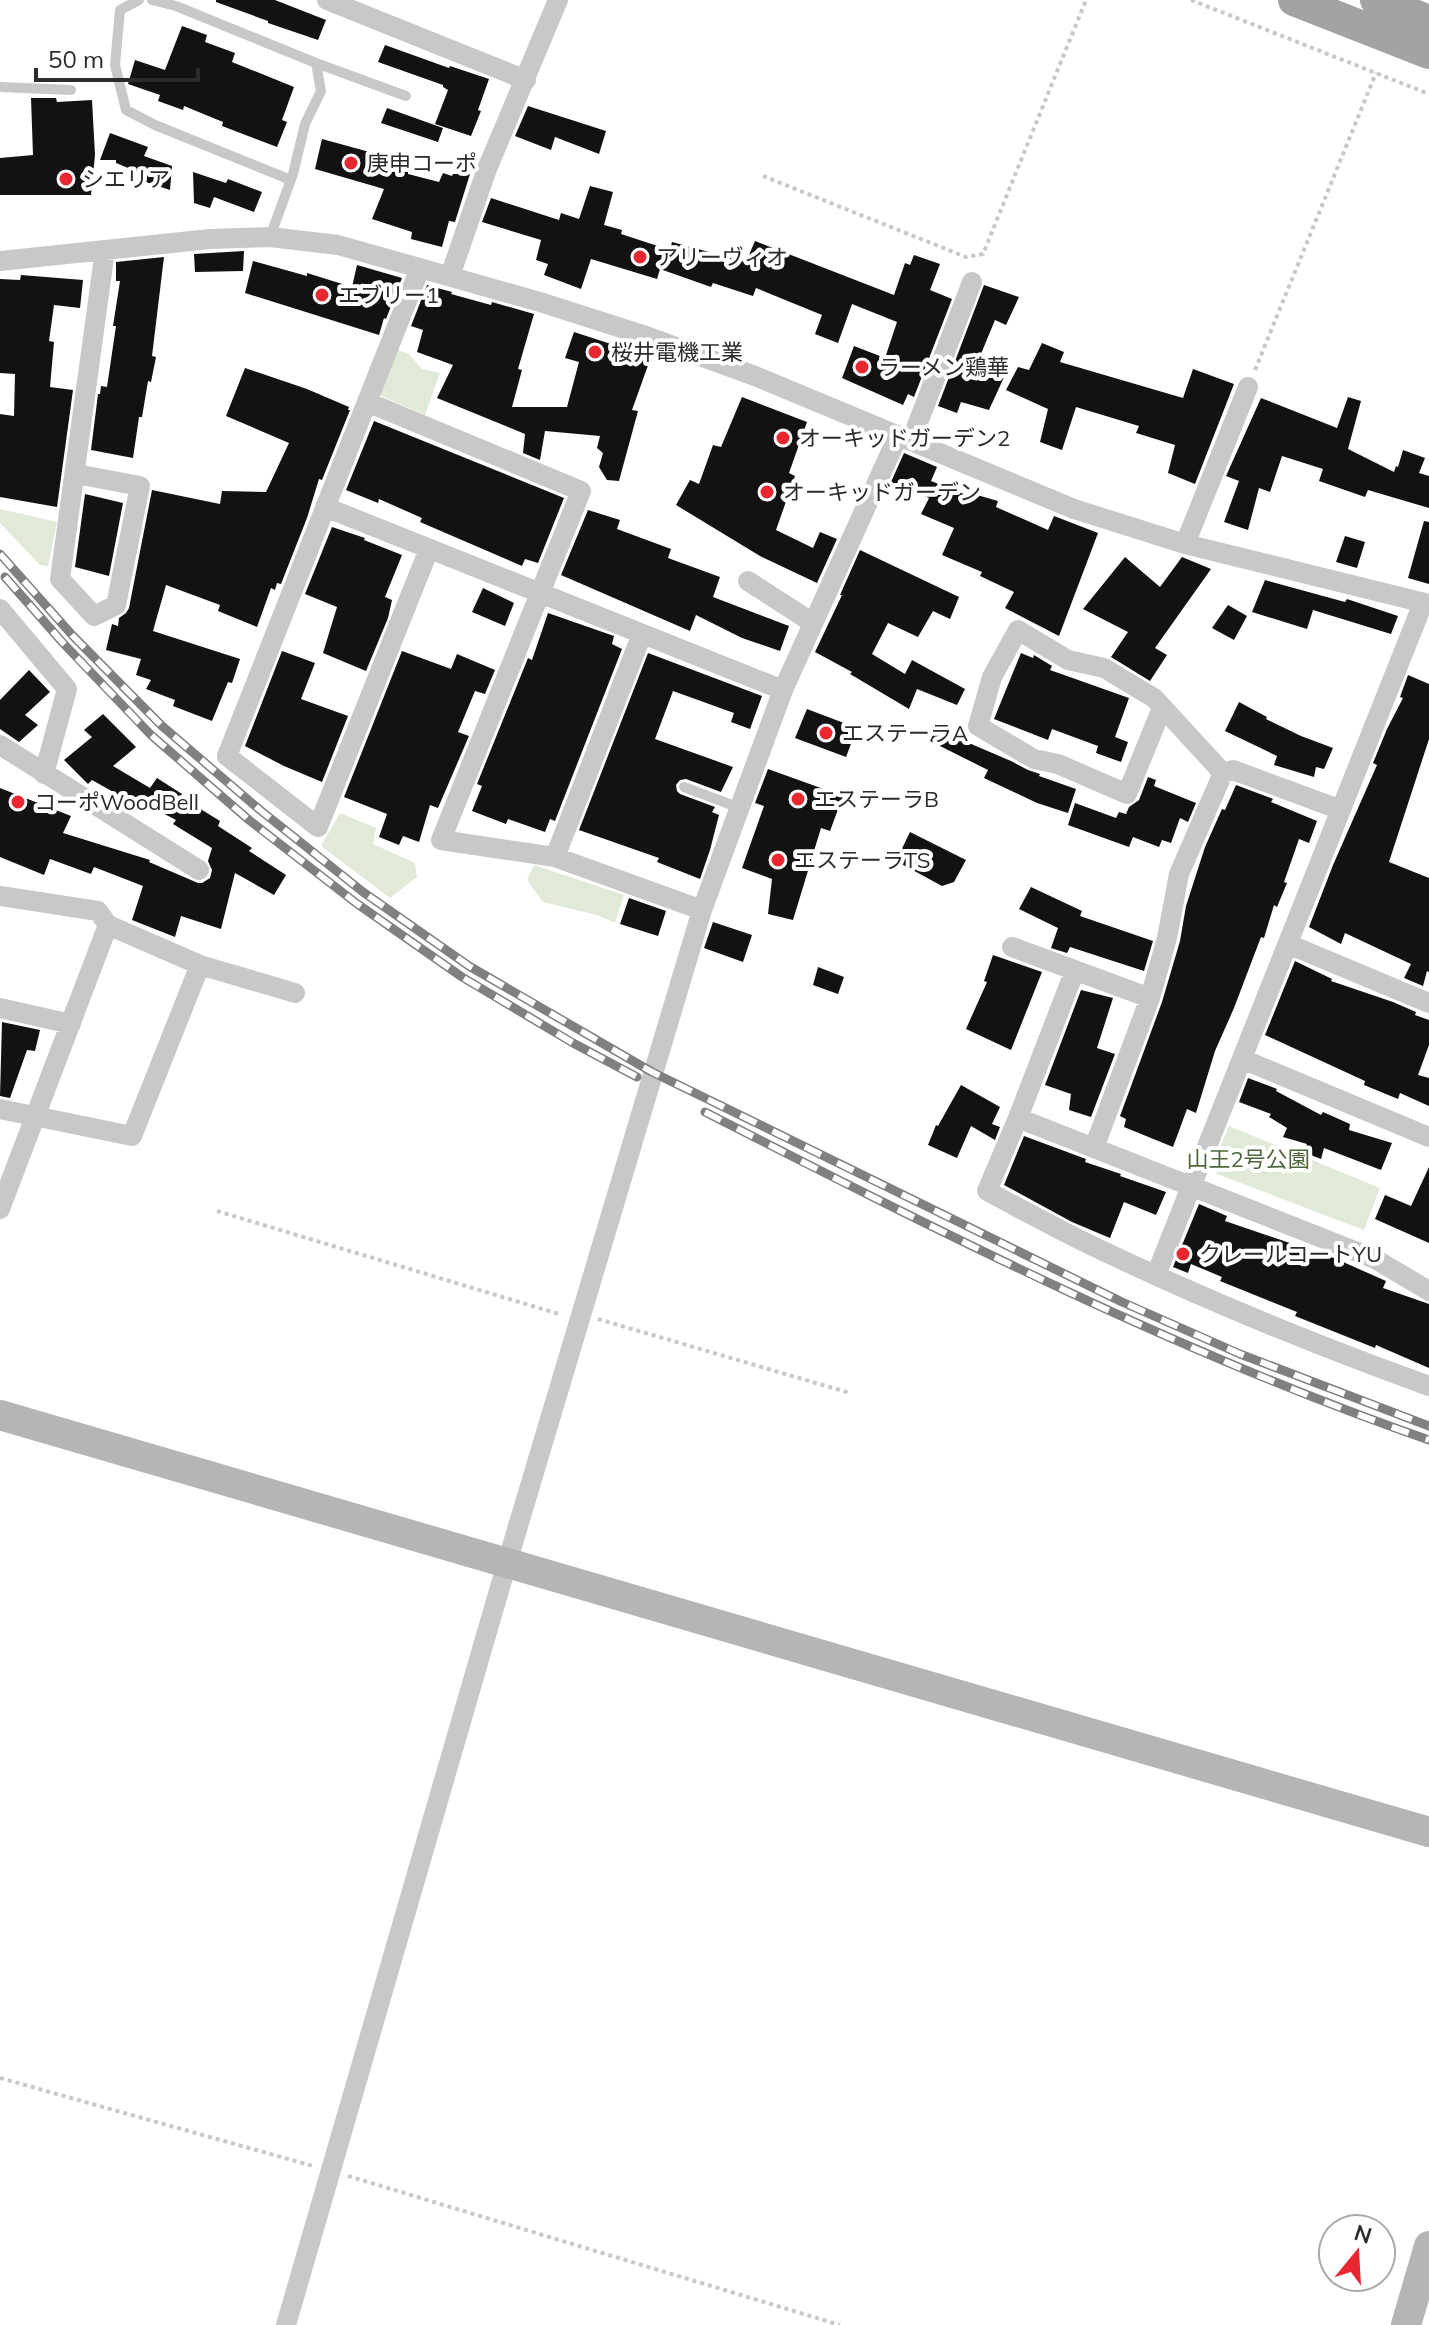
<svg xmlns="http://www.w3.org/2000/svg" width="1429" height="2325" viewBox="0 0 1429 2325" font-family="Mulish,'Noto Sans JP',sans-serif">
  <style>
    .green { fill: #e1ead8 }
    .building { fill: #121212 }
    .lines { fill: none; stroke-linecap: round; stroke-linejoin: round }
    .path { stroke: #c8c8c8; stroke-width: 4; stroke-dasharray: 4 4; stroke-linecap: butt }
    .lane { stroke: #c8c8c8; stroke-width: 10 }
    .street { stroke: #c8c8c8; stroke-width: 20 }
    .secondary { stroke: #b5b5b5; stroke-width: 30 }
    .primary { stroke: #a3a3a3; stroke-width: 32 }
    .rail-casing { stroke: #808080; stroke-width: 9 }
    .rail { stroke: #fff; stroke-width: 6; stroke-dasharray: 18; stroke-linecap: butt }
    .poi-dot { fill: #e82831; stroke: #fff; stroke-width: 3 }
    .labels { text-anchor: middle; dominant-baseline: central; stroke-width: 8; stroke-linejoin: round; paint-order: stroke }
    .poi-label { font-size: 22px; fill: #2b2b2b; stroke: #fff; text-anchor: start }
    .park-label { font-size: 22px; fill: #4d6739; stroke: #fff }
  </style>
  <rect width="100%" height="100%" fill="#fff"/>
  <path class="green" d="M398,350L409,354L422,369L440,373L425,415L379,395Z
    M0,509L57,522L48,566L40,565L0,523Z
    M340,813L376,828L373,844L415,863L417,877L390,898L321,846Z
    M534,865L624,895L615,923L597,915L543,902L527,880Z
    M1229,1126L1380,1188L1364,1230L1217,1174L1214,1162Z"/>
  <path class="building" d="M216,0H275L326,20L318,40L268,23V21L216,2Z
    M182,26L207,35L205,42L235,53L232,62L294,87L282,120L287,122L277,147L222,126L223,122L184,106L183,110L158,101L160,95L128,84L135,60L165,70Z
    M385,45L449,68L450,66L489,79L478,110L481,111L471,136L435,124L448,90L443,87V85L378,62Z
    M31,98H56L57,102L92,100L95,155L91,195H0V158L33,155Z
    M528,106L606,131L599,154L555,137L551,150L515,136Z
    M387,108L443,128L438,142L381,123Z
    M110,133L148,147L144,156L172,166L170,190L143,181L145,175L116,163V160H100Z
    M322,139L388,157L384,171L408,172V174L439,182L443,173L452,176L453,174H470L455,222L449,221L442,247L411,239L412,232L372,219L384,189L315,169Z
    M193,172L226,183L228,179L262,192L254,212L214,197L210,208L194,203Z
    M590,186L613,192L604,225L622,230L621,234L670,250L672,242L746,262L755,241L894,295L905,263L910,265L914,255L940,264L930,290L952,299L914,397L908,394L903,405L842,378L854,346L885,358L897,322L852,304L838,343L815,334L822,315L756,288L753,296L713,283L711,287L660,269L657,279L591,259L581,289L544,275L548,264L536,260L541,240L482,222L491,198L559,220L561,213L579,219Z
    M244,251L243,271L195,272L194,254Z
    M164,257L152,356L156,357L151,382L148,381L142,417H139L133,458L91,450L98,394H100L101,386L107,387L116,326H113L120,281H116V262Z
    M253,261L307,276V273L352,287L357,265L402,278L386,319L384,318L379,335L245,293Z
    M21,275L83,280L80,308L54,305L49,341L54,342L50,387L73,390L57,507L0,497V414L14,416L15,374L0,373V279L20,280Z
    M427,285L452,292L451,294L491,305L492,302L534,314L518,369L522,370L512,407H567L579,362L565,358L574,332L651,357L632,410L638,411L619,481L607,480L599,467L603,453L597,448L600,436L545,431L540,460L523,453L525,434L437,398L453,365L417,352L423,330L411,326Z
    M984,285L1019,297L1006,325L995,320L976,366L1005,375L989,410L961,402L957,413L938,406Z
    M1042,343L1064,352L1060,362L1183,398L1193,369L1234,384L1195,484L1168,473L1175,445L1136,433L1139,426L1076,407L1062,450L1040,442L1048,409L1006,390L1018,367L1029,370Z
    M245,368L307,389L349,407L348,410H350L322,480L319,479L307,518L281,584L277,583L275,590L271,588L257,627L218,611L220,605L166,585L153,631L240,659L232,683L228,682L212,721L173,706L175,700L146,689L151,680L136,675L141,659L106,650L112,624L118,626L119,618L126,613L129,608L152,490L220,504L222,491L266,492L289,443L226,416Z
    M742,397L807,422L789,473L795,476L776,530L813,548L820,532L837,539L817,583L760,556L676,505L690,480L699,484L713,445L721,447Z
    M1348,397L1361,401L1348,449L1394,472L1396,466L1398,467L1403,450L1425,458L1419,473L1429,476V508L1368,490L1365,497L1319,481L1323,469L1282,456L1270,492L1259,488L1248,530L1224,522L1239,481L1226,476L1261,398L1337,428Z
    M374,421L564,498L538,563L525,559L522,566L420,522L422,518L379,499L378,503L346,490Z
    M904,453L937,467L931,481L969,496L970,493L998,501L996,507L1048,530L1054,516L1098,533L1059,636L1005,608L1014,592L980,576L982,572L942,555L954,528L921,514L929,498L891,482Z
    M85,494L123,503L109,576L75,567Z
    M588,510L620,520L617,529L671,549L668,558L720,577L713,597L789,626L780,651L742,638L696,615L690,631L561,575Z
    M1424,521L1429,522V584L1408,578Z
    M332,527L365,538L364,540L402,555L385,597L392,600L388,618L366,671L323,653L337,607L305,594Z
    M1345,536L1365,542L1357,568L1336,562Z
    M860,550L959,597L950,619L933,611L918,637L888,623L872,654L905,674L912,660L965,689L957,705L917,689L909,709L850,674L852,672L815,652L842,595H840Z
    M1125,557L1160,587L1182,557L1211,569L1155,648L1167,655L1150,681L1111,657L1128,632L1083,609Z
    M1265,580L1345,602L1347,599L1398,616L1391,634L1313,610L1307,629L1252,612Z
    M483,588L514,603L505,626L472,612Z
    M1228,605L1247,616L1234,640L1212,628Z
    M548,613L614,636L612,644L622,649L555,821L550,819L545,832L508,819L506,824L472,811L482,786L477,784L528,658L532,660Z
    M282,651L315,663L301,699L348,716L322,782L284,766L245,746Z
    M402,651L451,669L457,654L495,670L485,694L475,691L458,732L469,736L438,808L430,805L419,842L403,836L399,845L379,837L387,814L344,797Z
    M648,653L762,696L750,729L731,722L734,713L673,691L655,739L733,767L721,792L686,779L680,780L676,785L677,791L680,794L715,807L712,812L719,815L710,850L700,879L657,862L659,858L579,830Z
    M1021,653L1033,658L1034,655L1052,666L1050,670L1129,698L1115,737L1128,742L1121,762L1096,753L1098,746L1052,729L1048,740L994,719Z
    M29,670L50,692L25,715L38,725L19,742L0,729V700Z
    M1408,675L1429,684V739L1389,862L1429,878V972L1427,971L1423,986L1404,978L1411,964L1345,933L1341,944L1309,927L1333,865L1377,765L1373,763L1387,729L1403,698L1400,697Z
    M1239,702L1267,717L1266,719L1301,736L1333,748L1324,769L1316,767L1314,777L1274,765L1277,756L1225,731Z
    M807,709L857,728L846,757L795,738Z
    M103,714L136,747L113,766L150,788L157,778L182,794L181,797L220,821L218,826L252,848L249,851L286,875L274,895L235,873L221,929L181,916L175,937L132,920L143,886L94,867L91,874L50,859L44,875L0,857V788L71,816L63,833L150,860L149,862L198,883H202L210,878L212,870L208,861L212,848L173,824L176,820L134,798L131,802L92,780L88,784L64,760L92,737L84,730Z
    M936,729L1011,761L1028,770L1040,774L1039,776L1076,789L1068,813L1037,803L984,778L988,770L930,741Z
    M768,769L843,796L830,831L821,828L793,920L768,914L772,879L742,868L764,806L755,803Z
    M1148,777L1156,780L1154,786L1196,803L1188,822L1180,818L1171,843L1162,840L1159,847L1133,837L1129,847L1068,825L1075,803L1116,818L1119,812L1126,814L1129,807L1139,800Z
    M1236,785L1273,799L1271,802L1317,821L1309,843L1299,839L1284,882L1287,883L1277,907L1274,905L1264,938L1261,937L1234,1008L1215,1051L1196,1113L1187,1109L1173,1147L1124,1127L1126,1119L1120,1116L1162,1002L1180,941L1186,906L1205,847L1222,809L1225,810Z
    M910,832L966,860L954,882L942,886L896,861Z
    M1031,887L1082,911L1080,916L1153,941L1144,971L1070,947L1067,953L1051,948L1058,928L1019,909Z
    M629,898L666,911L658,936L620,924Z
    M713,922L752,935L743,962L704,948Z
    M993,955L1042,972L1011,1050L966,1029L987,982L984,981Z
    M1295,961L1332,979L1331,981L1393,1002L1416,1012L1415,1015L1429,1020V1045L1418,1075L1429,1078V1106L1400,1093L1398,1099L1364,1085L1365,1081L1265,1035Z
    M818,967L844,977L838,994L813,985Z
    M1081,990L1113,998L1097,1048L1115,1054L1091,1117L1069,1110L1071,1094L1045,1085Z
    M2,1022L40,1030L35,1051L27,1050L10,1098L0,1096Z
    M1248,1078L1277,1089L1276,1091L1321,1115L1323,1112L1350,1124L1349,1130L1392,1143L1381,1170L1324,1148L1321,1159L1303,1152L1307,1144L1283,1137L1287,1128L1269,1117L1271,1114L1239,1102Z
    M961,1085L1000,1107L992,1124L1000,1127L995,1140L971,1126L957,1158L928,1145L936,1125L938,1126Z
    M1024,1136L1086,1159L1085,1162L1121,1174L1120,1176L1166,1192L1156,1215L1124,1202L1110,1238L1072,1222L1004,1185Z
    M1429,1167V1243L1375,1219L1385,1195L1411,1206Z
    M1199,1204L1227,1216L1225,1221L1334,1258L1386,1281L1383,1288L1429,1304V1368L1376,1345L1375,1348L1295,1316L1297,1312L1220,1281L1222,1277L1191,1264L1188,1273L1173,1267Z"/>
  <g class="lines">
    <path class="path" d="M1191,0L1429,94
      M763,176L966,257L983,254L1086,0
      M1255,370L1376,73
      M217,1211L559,1314
      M598,1319L850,1393
      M0,2078L313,2166
      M348,2176L840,2325"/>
    <path class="lane" d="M139,0L120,10L115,65L126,110L155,125L291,180
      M152,0L176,6L316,63L406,96
      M0,87L71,90
      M270,237L293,174L305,124L321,91L316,63
      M684,787L740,808"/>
    <path class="street" d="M327,0L526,80
      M0,261L210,239L270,237L338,245L540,302L643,335L755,376L1074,509L1185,544L1429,604
      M420,268L227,756L318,827L429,549
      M450,276L487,169L558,0
      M367,402L581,491L441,840L555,857L702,910
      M911,441L972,282
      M76,474L140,486L116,605L94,616L60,579L105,250
      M325,507L783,690
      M1185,544L1248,387
      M748,581L813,623
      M0,609L67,689L44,774
      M1162,708L1127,794L1058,764L1034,759L978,726L992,677L1018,630L1068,660L1104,668L1154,698L1223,773
      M0,745L199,870
      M555,857L642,634
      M0,896L98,911L108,925L200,965L295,993
      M1288,944L1429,1003
      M1012,947L1150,998
      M1075,970L1018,1118L987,1191C1025,1211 1062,1232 1101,1250C1208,1301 1318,1346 1429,1386
      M0,1008L71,1024
      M1242,1059L1429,1137
      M0,1109L132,1136L200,965
      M1018,1118L1375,1259L1429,1291
      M1094,1148L1150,998L1167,938L1179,874L1223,773L1233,770L1341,810
      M0,1209L108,925
      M1156,1275L1423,603
      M286,2325L507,1563L702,910L783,690L898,436"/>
    <path class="secondary" d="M0,1415L1429,1832
      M1406,2325L1429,2246"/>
    <path class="primary" d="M1294,0L1429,53
      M1376,0L1429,21"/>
    <defs>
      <path id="rail" d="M0,554L73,636L162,726L260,810L363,892L469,966L652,1072L1122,1302L1240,1354L1429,1426
        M5,577L63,643L151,735L249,820L356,903L462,977L573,1043L637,1077
        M705,1112C940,1232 1178,1353 1429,1440"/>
    </defs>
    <use href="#rail" class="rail-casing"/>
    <use href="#rail" class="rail"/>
  </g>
  <g class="poi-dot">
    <circle cx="351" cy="163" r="8"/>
    <circle cx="66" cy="179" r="8"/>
    <circle cx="640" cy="257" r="8"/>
    <circle cx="322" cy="295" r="8"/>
    <circle cx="595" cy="352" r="8"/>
    <circle cx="862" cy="367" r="8"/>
    <circle cx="783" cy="438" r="8"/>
    <circle cx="767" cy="492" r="8"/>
    <circle cx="826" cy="733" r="8"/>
    <circle cx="798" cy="799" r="8"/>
    <circle cx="18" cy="802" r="8"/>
    <circle cx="778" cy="860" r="8"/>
    <circle cx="1183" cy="1254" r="8"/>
  </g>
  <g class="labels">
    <g class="poi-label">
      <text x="367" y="163">庚申コーポ</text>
      <text x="82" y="179">シエリア</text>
      <text x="656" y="257">アリーヴィオ</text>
      <text x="338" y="295">エブリー1</text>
      <text x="611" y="352">桜井電機工業</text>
      <text x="878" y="367">ラーメン鶏華</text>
      <text x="799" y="438">オーキッドガーデン2</text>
      <text x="783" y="492">オーキッドガーデン</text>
      <text x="842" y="733">エステーラA</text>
      <text x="814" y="799">エステーラB</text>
      <text x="34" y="802">コーポWoodBell</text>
      <text x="794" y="860">エステーラTS</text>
      <text x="1199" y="1254">クレールコートYU</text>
    </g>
    <g class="park-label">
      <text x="1248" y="1159">山王2号公園</text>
    </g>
  </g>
  <g transform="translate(1357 2253) rotate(18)"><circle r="38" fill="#ffffff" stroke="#aaaaaa" stroke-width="2"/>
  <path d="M0-6L14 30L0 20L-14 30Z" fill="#e82831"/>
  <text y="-12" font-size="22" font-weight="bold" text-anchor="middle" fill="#2b2b2b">N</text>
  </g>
  <path d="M36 68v12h162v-12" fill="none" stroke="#2b2b2b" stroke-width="4"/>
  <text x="48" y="68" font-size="24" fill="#2b2b2b" stroke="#ffffff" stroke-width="6" paint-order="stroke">50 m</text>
</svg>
